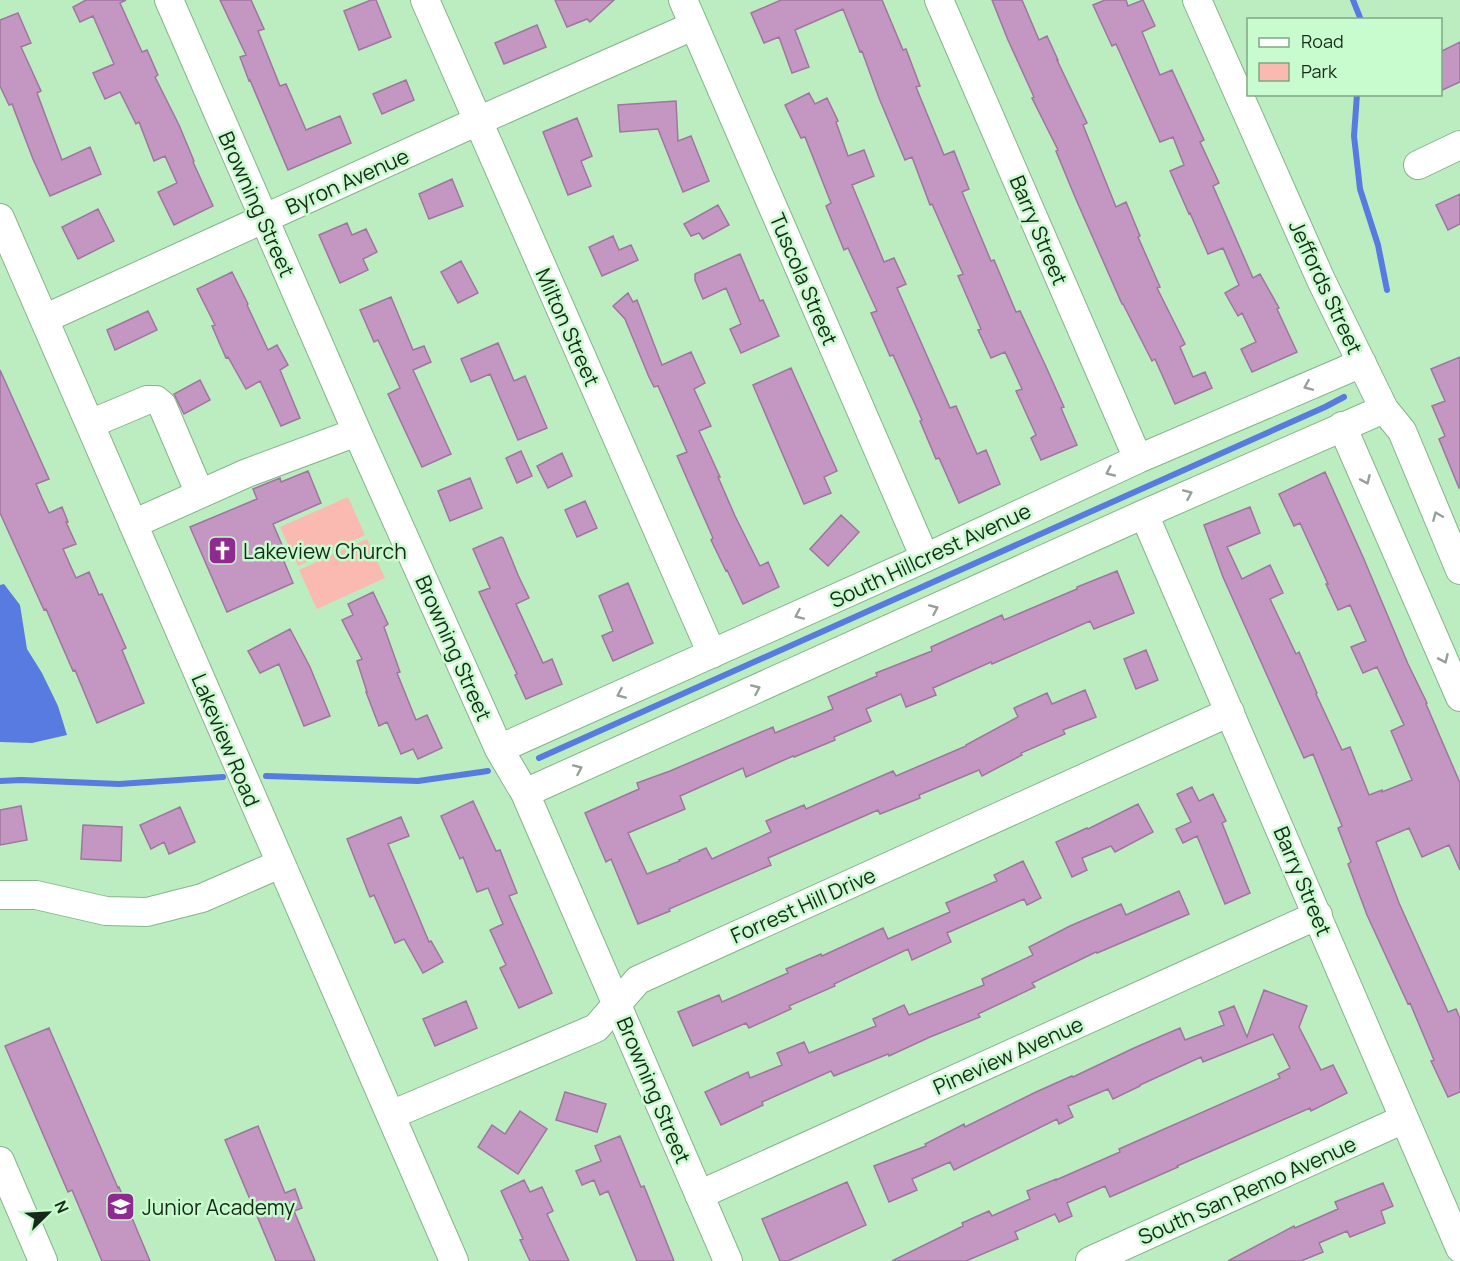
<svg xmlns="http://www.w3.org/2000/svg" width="1460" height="1261" viewBox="0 0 1460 1261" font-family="Manrope,sans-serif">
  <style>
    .green { fill: #fabab1 }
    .water { fill: #587be1 }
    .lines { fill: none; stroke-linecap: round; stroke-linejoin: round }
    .stream { stroke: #587be1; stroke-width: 6 }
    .building { fill: #c497c3; stroke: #a0759f; stroke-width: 1.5 }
    .minor-casing { stroke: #85b58a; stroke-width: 30 }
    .minor { stroke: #fff; stroke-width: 28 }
    .oneway { stroke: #979f98 }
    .labels { text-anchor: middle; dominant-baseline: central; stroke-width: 5; stroke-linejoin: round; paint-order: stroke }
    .street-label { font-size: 21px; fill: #172a19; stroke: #c8fbcd }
    .poi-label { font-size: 21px; fill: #172a19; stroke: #c8fbcd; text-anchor: start }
  </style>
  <rect width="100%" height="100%" fill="#bbedc0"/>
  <path class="green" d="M348,497L365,535L298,566L280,527Z
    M367,539L385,578L317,609L299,570Z"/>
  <path class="water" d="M4,584L20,605L27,649L42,673L58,706L67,735L32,743L0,742V585Z"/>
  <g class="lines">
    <path class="stream" d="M1353,0L1361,20
      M1357,94L1354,136L1360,189L1378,245L1387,290
      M539,758L1325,407L1344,397
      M266,776L418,781L488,771
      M0,781L21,780L119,784L223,777"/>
  </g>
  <path class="building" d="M86,0H126L120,3L142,52L147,50L158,75L155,77L179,125L194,161L193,162L213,206L174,225L158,192L177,183L165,156L154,161L139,122L136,124L120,92L105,99L93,73L114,64L93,16L80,22L73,7Z
    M220,0H251L264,29L258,31L280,86L286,84L306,130L340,116L351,143L288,170L250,80L249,81L240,57L246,55Z
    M371,0H376L391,37L359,50L344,11Z
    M555,0H614L590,22L587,19L567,27Z
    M781,0H882L903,50L906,49L920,86L916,87L944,155L954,151L969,189L962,192L991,261L994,260L1016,312L1020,311L1047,369L1064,407L1061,408L1077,445L1041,460L1031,438L1036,435L1016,391L1022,389L1005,352L991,358L978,330L981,329L958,276L963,274L932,204L930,205L912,157L905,160L879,98L862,51L860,52L843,9L795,30L809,67L792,73L779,37L764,43L751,13Z
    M992,0H1022L1039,40L1047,36L1058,60H1057L1087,123L1083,125L1116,207L1126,202L1140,236L1138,237L1160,287L1157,288L1185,344L1180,347L1193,377L1205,372L1212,388L1175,404L1155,359L1152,361L1123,304H1122L1075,197L1056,151L1058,150L1032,98L1034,97L1008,40Z
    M1105,0H1126L1128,6L1143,0L1155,26L1142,32L1160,75L1172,70L1204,140L1200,142L1219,183L1213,186L1253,278L1260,274L1279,308L1277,309L1297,352L1252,372L1241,349L1256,342L1242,313L1238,316L1225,293L1239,285L1223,248L1208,254L1190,213L1189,214L1170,171L1184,165L1173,137L1160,142L1116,44L1112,46L1093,5Z
    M18,13L31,43L21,47L41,91L37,93L62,160L90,147L101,174L50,196L33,159L12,104L9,105L0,86V20Z
    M537,25L546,47L504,64L495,43Z
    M1460,42V82L1440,91V52Z
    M406,80L414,100L382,114L373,94Z
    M809,93L815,104L827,98L838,121L836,122L848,156L864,150L874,176L852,185L884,262L894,258L906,284L897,288L950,408L956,406L977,454L986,450L1000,484L959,503L939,458L936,459L920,421L922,420L893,355L890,356L871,313L877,311L848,248L844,250L826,206L831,203L805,137L801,138L785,105Z
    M676,101L678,141L691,136L709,181L683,192L658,129L620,132L618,105Z
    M577,118L592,156L581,161L591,186L568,195L543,132Z
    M452,179L463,206L429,219L419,194Z
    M1460,194V224L1448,230L1436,205Z
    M718,205L729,225L703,239L699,233L691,236L684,224Z
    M98,209L114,241L78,259L62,227Z
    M347,223L352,235L366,229L377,252L363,259L368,270L340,283L319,235Z
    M613,236L619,250L631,245L638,260L602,276L589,247Z
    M740,254L760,301L763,300L779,336L741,353L730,329L741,324L726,288L703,299L695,280V274Z
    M461,261L478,293L458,303L441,272Z
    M232,272L248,304L247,305L268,350L277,345L288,365L280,370L300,418L281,426L260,381L246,389L228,357L226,358L212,326L215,325L197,289Z
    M628,293L633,302L637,300L662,365L691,352L705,383L694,389L711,426L699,431L720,477H718L735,516L760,566L768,562L779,587L743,604L727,570L726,571L711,540L713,538L677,456L687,452L658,386L654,387L649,377L625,319L613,306Z
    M391,297L413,350L424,346L431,362L413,370L451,454L422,467L388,394L400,388L378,340L374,342L360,310Z
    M148,311L157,330L115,350L107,330Z
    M498,343L514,381L525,376L547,428L518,440L490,374L471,382L461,359Z
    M1460,357V488H1459L1439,439L1445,436L1432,406L1445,401L1431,369Z
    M791,368L837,471L824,477L831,493L804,504L753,385Z
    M0,370L49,479L36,484L42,498L49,513L62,507L68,522H66L76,544L63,549L76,578L89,572L99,595L102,594L126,648L122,650L144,703L97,723L75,670L73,671L46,609L44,610L0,513Z
    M200,380L210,400L184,414L174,394Z
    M521,451L532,476L517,483L506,458Z
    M562,453L572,476L548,488L537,466Z
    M308,471L321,503L273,524L282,545L278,547L293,583L227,612L190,527L257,499L253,489L280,478L281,482Z
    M1325,472L1363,557L1408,664L1427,703L1426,704L1460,783V870L1449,845L1422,857L1409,828L1376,842L1399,903L1448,1012L1456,1009L1460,1018V1092L1448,1097L1431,1061L1434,1060L1410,1003L1408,1004L1367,915L1348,864L1351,862L1338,828L1342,826L1313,754L1304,758L1223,577L1204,525L1250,507L1260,533L1227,547L1242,579L1270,565L1283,593L1270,599L1296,654L1299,652L1317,693L1316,694L1342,750L1350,747L1369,795L1382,790V792L1412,780L1391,731L1404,725L1377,667L1363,673L1351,647L1366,641L1350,605L1338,610L1326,584H1328L1300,523L1294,526L1279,494Z
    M470,478L482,508L450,521L438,491Z
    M585,501L597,528L577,537L565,510Z
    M841,515L859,532L828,566L810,549Z
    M501,537L503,538L518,575L529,598L516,604L543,663L552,659L562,684L526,699L515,675L517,674L479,592L490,588L473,549Z
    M1117,571L1134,613L1094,629L1090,621L992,664L991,662L933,688L936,695L906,707L901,694L866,709L871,721L834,737L835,740L794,757L793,756L746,777L743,768L680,796L685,809L628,833L647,874L680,861L679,860L706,848L712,859L771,832L766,821L804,805L806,809L893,771L896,776L966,746V745L1018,717L1014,708L1047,693L1052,704L1085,690L1096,717L1063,730L1065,734L1021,753L1022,755L982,776L979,770L919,795L920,798L880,814L878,810L768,858L771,865L669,909L670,911L638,924L611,859L606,862L585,813L639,789L637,783L670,771L773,727L775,733L833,709L828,697L877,676L876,673L932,651L931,647L1002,615L1004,620L1077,589V587Z
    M628,583L653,643L613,661L602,636L613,631L599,596Z
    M373,592L388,624L384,627L400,672L397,673L416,720L427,715L442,748L418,759L413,749L401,754L387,722L379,726L366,692H367L357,661L362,659L342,620L353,615L348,604Z
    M290,629L310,667L330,716L304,726L279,664L260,673L248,651Z
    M1146,650L1158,680L1136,689L1124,659Z
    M1192,787L1199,801L1213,794L1226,821L1222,823L1250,893L1225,904L1197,836L1183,843L1176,829L1191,822L1177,794Z
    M473,801L496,851L500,850L517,893L509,896L552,993L519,1008L500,968L506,965L490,930L503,924L495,905L488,888L477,892L463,857L460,859L441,816Z
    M1138,804L1153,832L1115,852L1111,846L1082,858L1087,870L1072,877L1056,842L1087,828L1088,829Z
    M21,806L27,840L0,845V810Z
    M180,807L195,842L169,854L164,842L151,849L140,825Z
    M401,817L409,836L388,844L429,942L431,941L443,962L423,973L404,939L395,943L374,895L370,897L347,839Z
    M83,825L122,827L121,861L81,859Z
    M1023,861L1041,898L1027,905L1024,899L947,933L951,942L912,960L908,949L834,984L835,986L789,1006L791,1009L749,1028L746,1023L693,1046L678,1012L719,995L722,1002L788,973L786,969L821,954L822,956L883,928L888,939L950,912L946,903L997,881L994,875Z
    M1179,891L1189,914L1097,953L1096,952L1032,983L1035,987L978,1014L980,1017L930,1037L889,1056L888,1054L834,1076L831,1071L762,1102L763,1105L721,1125L705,1092L748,1072L750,1078L782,1065L777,1053L804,1042L809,1053L876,1026L873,1019L904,1005L909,1015L984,985L982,979L1033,955L1029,947L1070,926L1121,904L1126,915Z
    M1264,990L1307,1006L1299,1027L1321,1070L1333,1065L1347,1093L1311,1111L1310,1108L1177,1166L1178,1167L1110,1197L1105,1186L1067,1203L1072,1216L1059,1222L1055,1214L1015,1232L1018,1239L966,1261H892L963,1226L962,1223L989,1211L992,1216L1030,1199L1027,1191L1056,1179V1180L1120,1152L1119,1149L1280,1078L1278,1074L1290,1068L1273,1034L1203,1062L1201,1057L1140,1085V1086L1113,1099L1108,1089L1068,1106L1073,1117L1059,1124L1057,1119L954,1170L950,1162L912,1179L917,1190L889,1202L874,1166L926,1146L925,1144L964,1124L965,1127L1036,1092L1072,1076L1073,1077L1134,1048L1180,1028L1185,1040L1224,1025L1219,1012L1234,1006L1247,1037Z
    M466,1001L477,1028L435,1046L423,1019Z
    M49,1028L118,1188L119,1187L150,1261H102L72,1190L68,1192L5,1046Z
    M565,1092L606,1104L597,1132L556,1120Z
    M520,1111L547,1129L518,1174L478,1147L492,1125L505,1134Z
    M258,1126L285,1193L295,1189L302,1208L294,1211L315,1261H276L225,1140Z
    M620,1136L641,1187L644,1186L674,1261H637L608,1191L600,1195L594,1180L582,1185L576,1171L601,1161L595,1146Z
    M524,1180L530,1192L542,1187L553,1211L547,1214L569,1261H530L520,1240L523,1239L501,1191Z
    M847,1182L866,1225L788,1261H780L762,1219Z
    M1383,1183L1393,1206L1381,1211L1385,1223L1350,1237L1347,1231L1319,1243L1323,1252L1301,1261H1228L1294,1226L1295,1228L1338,1209L1335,1202Z"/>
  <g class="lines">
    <defs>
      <path id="minor" d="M169,0L357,432L499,749L525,793L728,1261
        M425,0L712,654
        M683,0L925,558
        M939,0L1138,459
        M1197,0L1321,280L1384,409L1402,431L1460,570
        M1418,165L1460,145
        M0,218L454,1261
        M44,319L478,121L693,26
        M90,424L147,400H156L162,405L200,494
        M1342,426L1460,697
        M1144,514L1460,1248
        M133,524L247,473L357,432
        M499,749L925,558L1138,459L1362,363
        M525,793L1144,514L1384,409
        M0,895H36L106,911L147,912L202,898L280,864
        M391,1115L596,1028L638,980L1230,712
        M0,1161L43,1261
        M699,1195L1318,915
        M1090,1261L1404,1119"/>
    </defs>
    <use href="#minor" class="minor-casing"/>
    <use href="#minor" class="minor"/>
  </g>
  <defs><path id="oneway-chevron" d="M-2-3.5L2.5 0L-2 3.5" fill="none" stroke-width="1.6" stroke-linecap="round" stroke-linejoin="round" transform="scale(1.5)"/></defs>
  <g class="oneway">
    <use href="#oneway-chevron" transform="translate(1308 386) rotate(157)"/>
    <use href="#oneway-chevron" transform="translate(1110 472) rotate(155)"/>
    <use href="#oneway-chevron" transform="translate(1366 480) rotate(66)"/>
    <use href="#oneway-chevron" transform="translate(1188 494) rotate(-24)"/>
    <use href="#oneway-chevron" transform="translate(1437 516) rotate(-113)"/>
    <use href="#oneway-chevron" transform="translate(934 609) rotate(-24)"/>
    <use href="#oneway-chevron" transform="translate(799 615) rotate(156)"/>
    <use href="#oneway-chevron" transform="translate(1444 659) rotate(66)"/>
    <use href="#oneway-chevron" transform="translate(756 689) rotate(-24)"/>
    <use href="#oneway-chevron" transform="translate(621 694) rotate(156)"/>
    <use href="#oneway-chevron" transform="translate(578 769) rotate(-24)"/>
  </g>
  <defs>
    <symbol id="church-square" viewBox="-11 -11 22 22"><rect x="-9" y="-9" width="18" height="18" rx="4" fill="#8f2a90" stroke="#c8fbcd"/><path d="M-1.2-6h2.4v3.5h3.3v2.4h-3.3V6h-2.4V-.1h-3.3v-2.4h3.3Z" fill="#fff"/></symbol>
    <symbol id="school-square" viewBox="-11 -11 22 22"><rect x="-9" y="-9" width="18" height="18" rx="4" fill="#8f2a90" stroke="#c8fbcd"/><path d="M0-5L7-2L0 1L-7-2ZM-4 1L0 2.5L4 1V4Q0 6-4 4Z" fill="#fff"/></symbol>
  </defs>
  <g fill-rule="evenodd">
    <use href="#church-square" x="206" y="534" width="33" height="33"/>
    <use href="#school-square" x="104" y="1190" width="33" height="33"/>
  </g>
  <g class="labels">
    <g class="street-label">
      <text transform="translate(347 181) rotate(-24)">Byron Avenue</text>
      <text transform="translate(257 204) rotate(66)">Browning Street</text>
      <text transform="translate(1039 230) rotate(67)">Barry Street</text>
      <text transform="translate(804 279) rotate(67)">Tuscola Street</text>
      <text transform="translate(1326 287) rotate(65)">Jeffords Street</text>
      <text transform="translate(568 327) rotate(66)">Milton Street</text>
      <text transform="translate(930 555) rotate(-25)">South Hillcrest Avenue</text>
      <text transform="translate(454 648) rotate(66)">Browning Street</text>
      <text transform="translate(226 740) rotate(67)">Lakeview Road</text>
      <text transform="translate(1303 881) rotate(67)">Barry Street</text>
      <text transform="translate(803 905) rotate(-24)">Forrest Hill Drive</text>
      <text transform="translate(1008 1055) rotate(-24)">Pineview Avenue</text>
      <text transform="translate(654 1090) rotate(67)">Browning Street</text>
      <text transform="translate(1247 1190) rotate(-24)">South San Remo Avenue</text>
    </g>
    <g class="poi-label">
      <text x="243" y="551">Lakeview Church</text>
      <text x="142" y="1207">Junior Academy</text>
    </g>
  </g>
  <rect x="1247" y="18" width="195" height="78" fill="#c8fbcd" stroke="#81a785" stroke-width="1.5"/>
  <rect x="1259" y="38" width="30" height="9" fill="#ffffff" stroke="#81a785" stroke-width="1.5"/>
  <text x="1301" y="48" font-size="18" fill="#172a19">Road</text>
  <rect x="1259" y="63" width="30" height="18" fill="#fabab1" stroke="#81a785" stroke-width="1.5"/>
  <text x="1301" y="78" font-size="18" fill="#172a19">Park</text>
  <g transform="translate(48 1213) rotate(66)" stroke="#c8fbcd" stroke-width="4.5" paint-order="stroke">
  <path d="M0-4.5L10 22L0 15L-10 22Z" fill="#172a19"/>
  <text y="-9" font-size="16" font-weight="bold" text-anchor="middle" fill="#172a19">N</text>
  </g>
</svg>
